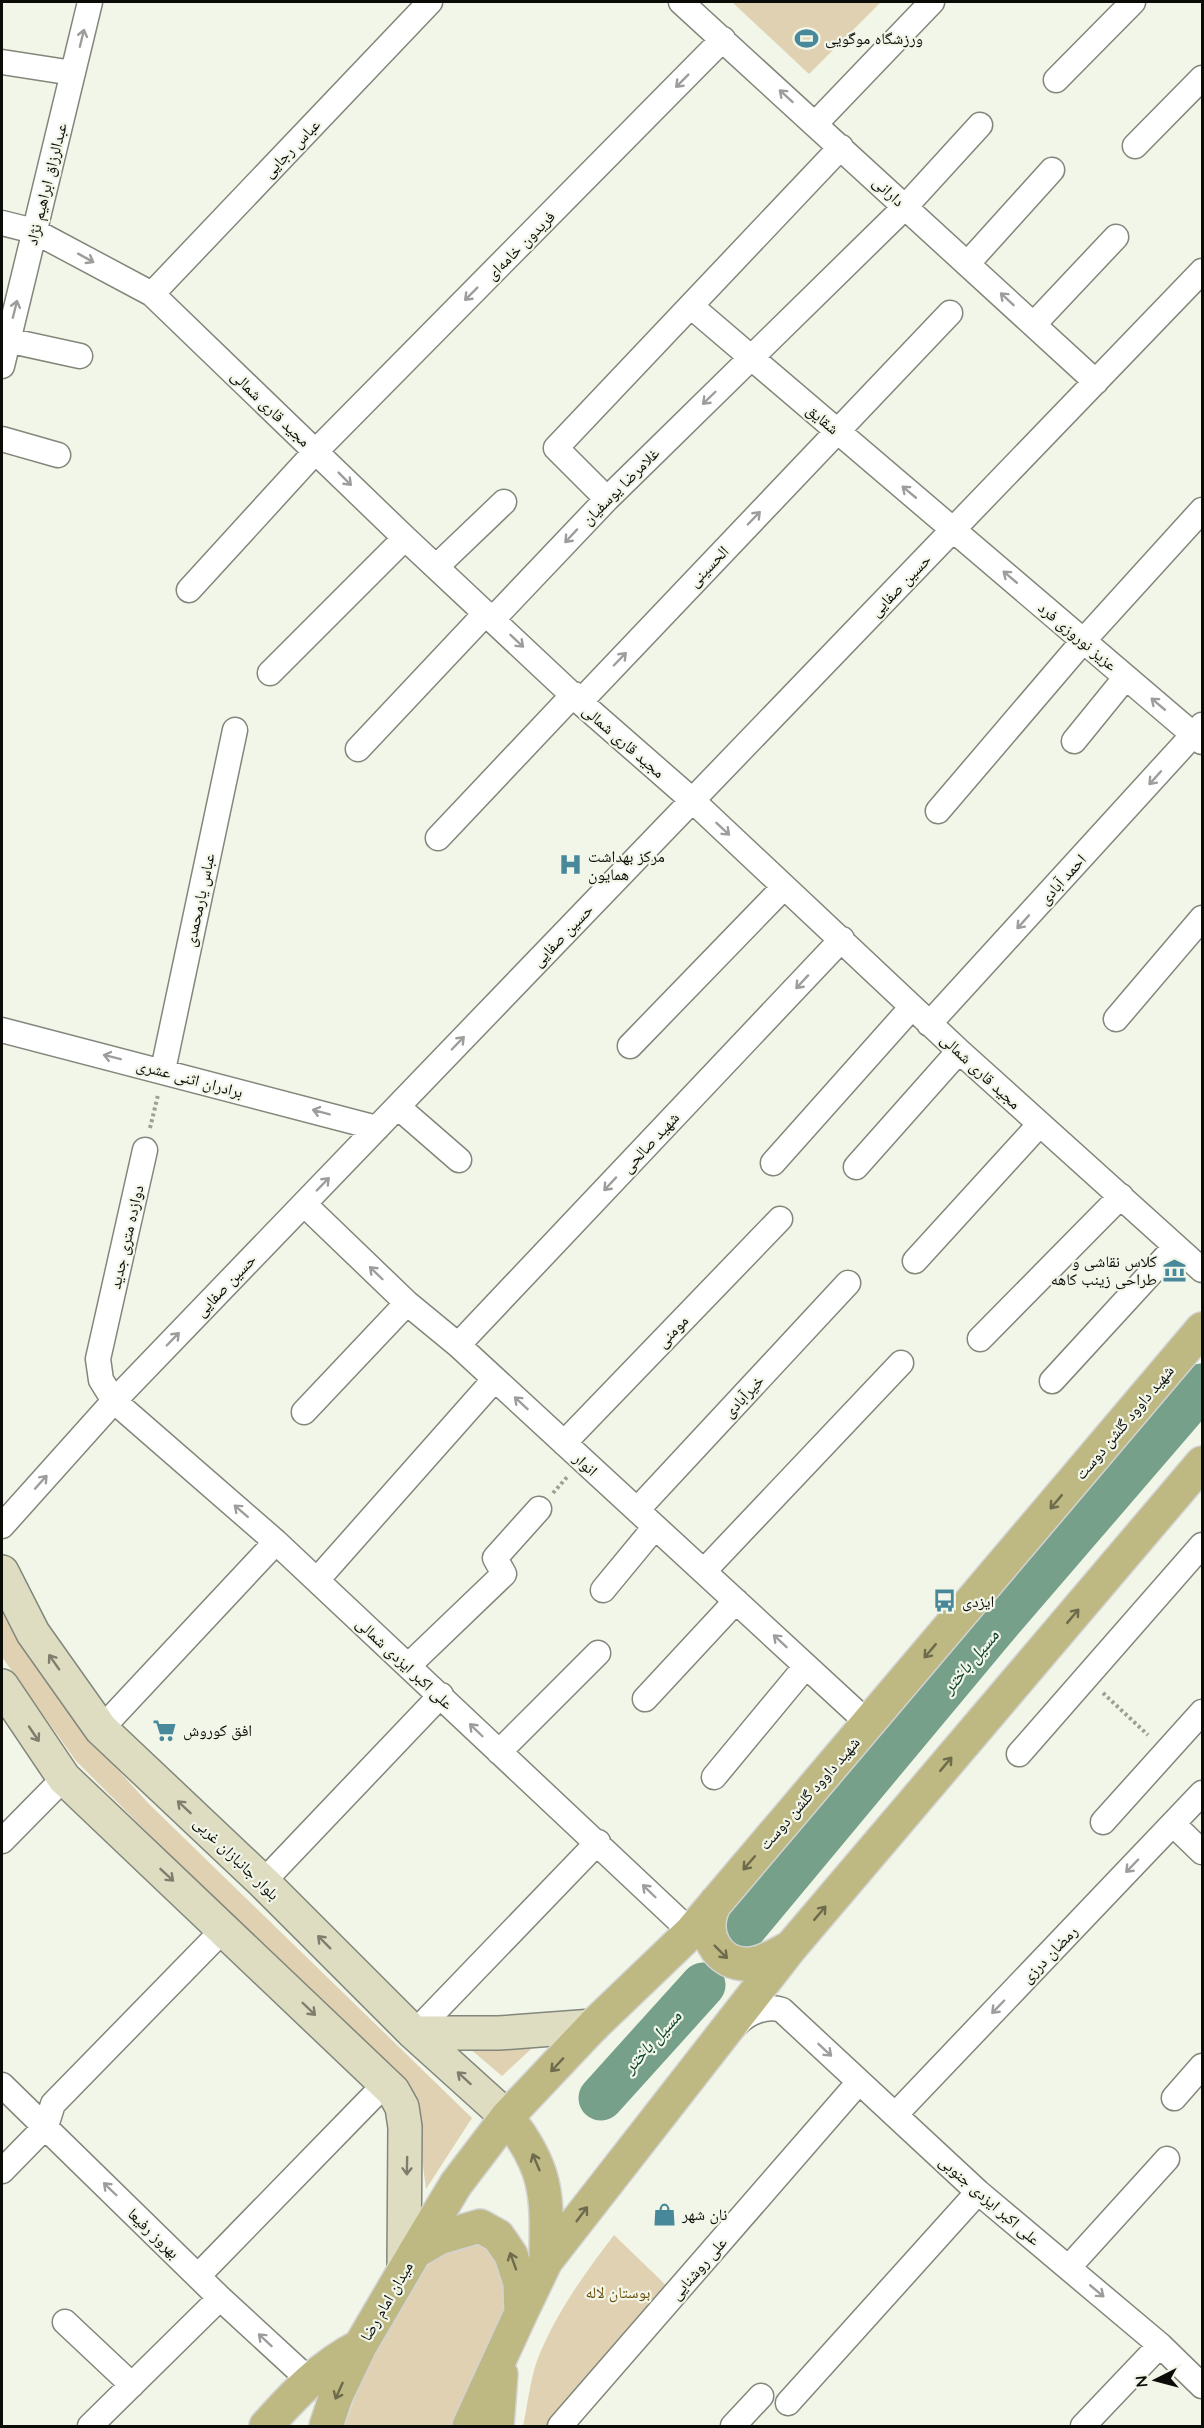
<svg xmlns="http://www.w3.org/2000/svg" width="1204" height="2428" viewBox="0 0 1204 2428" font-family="Quicksand,'Noto Naskh Arabic',sans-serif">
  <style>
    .green { fill: #e0d1b3 }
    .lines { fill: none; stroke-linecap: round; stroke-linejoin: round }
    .river { stroke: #76a089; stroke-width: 45 }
    .street-casing { stroke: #82877b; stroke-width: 27 }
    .secondary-casing { stroke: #82877b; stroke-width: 36 }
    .primary-casing { stroke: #d3d3d3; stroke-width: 36 }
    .path { stroke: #9c9f96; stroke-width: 4; stroke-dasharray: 3 3; stroke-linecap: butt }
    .street { stroke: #fff; stroke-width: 24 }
    .secondary { stroke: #dedcc1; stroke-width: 33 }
    .primary { stroke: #beb883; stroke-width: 33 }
    .oneway { stroke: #9d9e9c }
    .oneway2 { stroke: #6d6b4c }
    .oneway3 { stroke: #7f7e6e }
    .labels { text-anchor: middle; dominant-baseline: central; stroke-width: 4.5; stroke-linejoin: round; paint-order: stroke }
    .poi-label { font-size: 16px; fill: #0b0c08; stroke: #f1f6e9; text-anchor: start }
    .street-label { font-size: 16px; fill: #0b0c08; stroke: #f1f6e9 }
    .park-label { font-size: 16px; fill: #684d06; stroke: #f1f6e9 }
    .water-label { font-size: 18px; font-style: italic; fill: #0b432c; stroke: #f1f6e9 }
  </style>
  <rect width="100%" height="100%" fill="#f1f6e9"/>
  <path class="green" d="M732,2H881L809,74Z
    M2,1605L91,1740L148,1803L472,2118L426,2189L418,2127L256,1941L76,1761L2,1657Z
    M456,2037L502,2050L544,2037L502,2076Z
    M614,2235L671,2290L549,2426H523C528,2404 530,2379 538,2358C556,2313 585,2273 614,2235Z
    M463,2241L493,2244L508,2293L501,2327L457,2426H345C362,2376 380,2324 413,2281C426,2264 446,2252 463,2241Z"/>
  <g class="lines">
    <path class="river" d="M737,1936L992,1630L1202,1386
      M601,2098L703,1985"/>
    <defs>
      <path id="street" d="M681,2L1096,382
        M2,62L73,73
        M1056,80L1133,2
        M816,123L932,2
        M1135,146L1202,78
        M2,223L34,231L152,294L405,538L580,702L692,800L959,1051L1202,1270
        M968,263L1052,170
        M152,294L430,2
        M692,307L1202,742
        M1034,324L1116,237
        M2,339L80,356
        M2,366L90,2
        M2,439L58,455
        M607,499L556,448L841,147
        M436,567L504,502
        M189,590L316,451L723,39
        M493,619L607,499L906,206L980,125
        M270,673L405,538
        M580,702L950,313
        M1074,741L1126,677
        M358,749L486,613
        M938,811L1084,640L1202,510
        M438,838L574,694
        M1116,1019L1202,918
        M929,1024L1202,725
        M2,1030L377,1128
        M630,1046L784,887
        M163,1070L235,730
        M398,1107L459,1160
        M145,1150L98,1359L101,1380L114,1401L276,1542L691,1932
        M773,1163L912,1007
        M856,1167L959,1051
        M304,1204L407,1303L458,1345L869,1724
        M915,1261L1039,1125
        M980,1339L1121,1196
        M458,1345L842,939
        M1052,1381L1175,1247
        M304,1412L407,1303
        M564,1443L780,1219
        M637,1510L848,1283
        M2,1526L114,1401L1202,271
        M704,1571L901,1363
        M317,1580L495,1379
        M603,1590L655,1527
        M408,1666L504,1574L495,1558L539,1509
        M645,1699L736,1601
        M101,1729L276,1542
        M499,1752L598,1653
        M1019,1754L1202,1545
        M714,1777L806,1666
        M1103,1822L1202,1712
        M1173,1824L1202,1852
        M2,1841L64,1778
        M263,1882L441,1695
        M737,2024C748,2012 767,2005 782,2010L978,2192L1160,2345L1202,2386
        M414,2033L598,1842
        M2,2085L220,2298L308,2379
        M1174,2098L1202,2066
        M895,2115L1202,1793
        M2,2171L46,2126L53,2104L224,1929
        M1069,2267L1167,2159
        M198,2276L386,2083
        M65,2322L132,2385
        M788,2403L978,2192
        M90,2426L220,2298
        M560,2426L859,2082
        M733,2426L761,2396
        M1083,2426L1160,2345"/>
      <path id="secondary" d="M2,1572L33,1633L101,1729L263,1882L414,2033L507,2117
        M2,1686L64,1778L393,2091L402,2107L405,2127L404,2270
        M414,2033H499L593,2026"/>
      <path id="primary" d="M716,1902C698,1930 716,1967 751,1964C764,1963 779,1953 791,1947
        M507,2117C549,2170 547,2196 546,2261
        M415,2252L456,2184L507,2117L593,2026L691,1932L1202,1329
        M521,2313L546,2261L791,1947L1202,1463
        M266,2426C295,2394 321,2366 360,2346
        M326,2426L336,2396L360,2346L415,2252L439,2238L480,2226L498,2236L511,2255L520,2283L521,2313L469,2426
        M497,2426L501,2374"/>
    </defs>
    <use href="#street" class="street-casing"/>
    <use href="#secondary" class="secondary-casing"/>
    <use href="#primary" class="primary-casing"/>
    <path class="path" d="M150,1128L158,1095
      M553,1493L568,1476
      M1103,1693L1148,1735"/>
    <use href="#street" class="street"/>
    <use href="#secondary" class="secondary"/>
    <use href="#primary" class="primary"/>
  </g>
  <defs><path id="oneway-shaft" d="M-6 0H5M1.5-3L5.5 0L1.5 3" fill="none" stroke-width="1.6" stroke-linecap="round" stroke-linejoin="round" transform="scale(1.5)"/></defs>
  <g class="oneway">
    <use href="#oneway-shaft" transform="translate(82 38) rotate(-76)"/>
    <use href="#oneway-shaft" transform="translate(682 81) rotate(135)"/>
    <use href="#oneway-shaft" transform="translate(786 96) rotate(-138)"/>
    <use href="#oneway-shaft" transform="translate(86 258) rotate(29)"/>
    <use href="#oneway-shaft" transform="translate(471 294) rotate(135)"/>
    <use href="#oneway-shaft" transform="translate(1007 299) rotate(-137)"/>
    <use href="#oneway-shaft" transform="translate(15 309) rotate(-76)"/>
    <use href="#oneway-shaft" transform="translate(709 398) rotate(136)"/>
    <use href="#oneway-shaft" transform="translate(345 479) rotate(45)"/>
    <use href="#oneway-shaft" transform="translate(909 492) rotate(-140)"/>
    <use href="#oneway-shaft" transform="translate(754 518) rotate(-46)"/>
    <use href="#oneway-shaft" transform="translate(571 536) rotate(133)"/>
    <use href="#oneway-shaft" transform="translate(1010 577) rotate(-140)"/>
    <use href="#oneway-shaft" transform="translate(517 641) rotate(43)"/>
    <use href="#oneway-shaft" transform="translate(620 659) rotate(-46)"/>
    <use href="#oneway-shaft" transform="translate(1158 704) rotate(-140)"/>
    <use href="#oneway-shaft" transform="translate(1155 778) rotate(132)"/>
    <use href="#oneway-shaft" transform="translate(723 829) rotate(43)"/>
    <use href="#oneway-shaft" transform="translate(1023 922) rotate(132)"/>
    <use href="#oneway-shaft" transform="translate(802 982) rotate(133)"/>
    <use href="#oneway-shaft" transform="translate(458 1043) rotate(-46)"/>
    <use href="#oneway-shaft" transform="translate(112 1057) rotate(-166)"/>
    <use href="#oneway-shaft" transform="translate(321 1112) rotate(-165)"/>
    <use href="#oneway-shaft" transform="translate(323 1184) rotate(-46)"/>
    <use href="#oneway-shaft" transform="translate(610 1184) rotate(133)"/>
    <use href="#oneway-shaft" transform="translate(376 1273) rotate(-136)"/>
    <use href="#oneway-shaft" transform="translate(173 1339) rotate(-46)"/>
    <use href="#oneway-shaft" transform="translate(521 1403) rotate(-137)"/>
    <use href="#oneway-shaft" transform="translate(41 1482) rotate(-48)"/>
    <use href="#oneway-shaft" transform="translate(241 1511) rotate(-139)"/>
    <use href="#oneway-shaft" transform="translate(780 1641) rotate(-137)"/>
    <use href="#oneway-shaft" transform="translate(476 1730) rotate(-136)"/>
    <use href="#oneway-shaft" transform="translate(1132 1866) rotate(134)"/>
    <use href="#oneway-shaft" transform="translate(649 1891) rotate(-136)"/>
    <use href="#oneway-shaft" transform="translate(998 2007) rotate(134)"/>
    <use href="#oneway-shaft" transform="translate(825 2050) rotate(43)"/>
    <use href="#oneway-shaft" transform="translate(110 2189) rotate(-136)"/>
    <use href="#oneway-shaft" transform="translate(1097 2291) rotate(40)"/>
    <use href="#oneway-shaft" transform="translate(265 2340) rotate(-137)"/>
  </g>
  <g class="oneway2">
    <use href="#oneway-shaft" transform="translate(1056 1502) rotate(130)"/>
    <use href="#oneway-shaft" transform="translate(1073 1616) rotate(-50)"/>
    <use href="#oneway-shaft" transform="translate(930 1651) rotate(130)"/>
    <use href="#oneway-shaft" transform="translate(946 1764) rotate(-50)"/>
    <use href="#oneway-shaft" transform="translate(749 1863) rotate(131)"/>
    <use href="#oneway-shaft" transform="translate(820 1913) rotate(-50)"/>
    <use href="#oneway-shaft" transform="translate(721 1952) rotate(45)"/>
    <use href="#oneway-shaft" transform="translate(557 2065) rotate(133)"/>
    <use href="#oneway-shaft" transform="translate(536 2162) rotate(-113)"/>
    <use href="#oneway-shaft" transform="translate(582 2214) rotate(-53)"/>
    <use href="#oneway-shaft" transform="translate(513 2261) rotate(-110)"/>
    <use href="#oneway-shaft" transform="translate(339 2391) rotate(114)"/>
  </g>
  <g class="oneway3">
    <use href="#oneway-shaft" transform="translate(54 1662) rotate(-125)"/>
    <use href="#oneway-shaft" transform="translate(34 1734) rotate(56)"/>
    <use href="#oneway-shaft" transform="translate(184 1807) rotate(-137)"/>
    <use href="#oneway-shaft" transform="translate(167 1875) rotate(43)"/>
    <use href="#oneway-shaft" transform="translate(324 1942) rotate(-135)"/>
    <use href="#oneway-shaft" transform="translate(309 2009) rotate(44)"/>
    <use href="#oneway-shaft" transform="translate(464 2078) rotate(-138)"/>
    <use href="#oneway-shaft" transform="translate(407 2166) rotate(91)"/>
  </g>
  <defs>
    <symbol id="stadium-bare" viewBox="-9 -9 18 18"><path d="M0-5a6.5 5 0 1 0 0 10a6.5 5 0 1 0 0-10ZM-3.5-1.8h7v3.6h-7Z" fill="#47899a" stroke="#f1f6e9" stroke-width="2.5" paint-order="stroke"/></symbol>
    <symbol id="hospital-bare" viewBox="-9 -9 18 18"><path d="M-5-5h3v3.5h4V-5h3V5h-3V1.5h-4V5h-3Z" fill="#47899a" stroke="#f1f6e9" stroke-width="2.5" paint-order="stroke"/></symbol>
    <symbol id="museum-bare" viewBox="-9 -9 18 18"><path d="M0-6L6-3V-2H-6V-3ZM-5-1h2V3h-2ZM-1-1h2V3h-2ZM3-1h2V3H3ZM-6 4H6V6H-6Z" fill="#47899a" stroke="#f1f6e9" stroke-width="2.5" paint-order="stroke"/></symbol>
    <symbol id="bus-bare" viewBox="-9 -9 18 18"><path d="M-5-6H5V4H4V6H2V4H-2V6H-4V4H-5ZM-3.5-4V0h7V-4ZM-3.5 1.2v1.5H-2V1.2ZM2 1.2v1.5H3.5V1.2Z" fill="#47899a" stroke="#f1f6e9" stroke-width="2.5" paint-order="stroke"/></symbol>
    <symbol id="supermarket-bare" viewBox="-9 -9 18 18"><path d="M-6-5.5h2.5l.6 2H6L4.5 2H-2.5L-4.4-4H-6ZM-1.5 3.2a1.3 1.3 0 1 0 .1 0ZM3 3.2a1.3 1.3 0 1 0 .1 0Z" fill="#47899a" stroke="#f1f6e9" stroke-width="2.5" paint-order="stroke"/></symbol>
    <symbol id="shop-bare" viewBox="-9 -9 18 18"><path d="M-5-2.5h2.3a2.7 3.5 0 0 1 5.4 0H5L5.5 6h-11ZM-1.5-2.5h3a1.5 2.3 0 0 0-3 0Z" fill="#47899a" stroke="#f1f6e9" stroke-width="2.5" paint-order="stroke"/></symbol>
  </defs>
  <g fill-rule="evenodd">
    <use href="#stadium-bare" x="790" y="22" width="33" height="33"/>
    <use href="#hospital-bare" x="554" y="848" width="33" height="33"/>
    <use href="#museum-bare" x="1158" y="1254" width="33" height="33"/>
    <use href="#bus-bare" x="928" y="1584" width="33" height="33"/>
    <use href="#supermarket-bare" x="148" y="1714" width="33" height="33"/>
    <use href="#shop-bare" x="648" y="2198" width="33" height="33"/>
  </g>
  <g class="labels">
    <g class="poi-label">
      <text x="825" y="38">ورزشگاه موگویی</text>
      <text x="588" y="856">مرکز بهداشت<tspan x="588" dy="18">همایون</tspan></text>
      <text x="1157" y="1261" text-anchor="end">کلاس نقاشی و<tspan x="1157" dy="18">طراحی زینب کاهه</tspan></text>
      <text x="962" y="1601">ایزدی</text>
      <text x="183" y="1730">افق کوروش</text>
      <text x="682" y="2214">نان شهر</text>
    </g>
    <g class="street-label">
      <text transform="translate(291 148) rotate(-46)">عباس رجایی</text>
      <text transform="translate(46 184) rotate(-76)">عبدالرزاق ابراهیم نژاد</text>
      <text transform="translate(889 191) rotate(43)">دارانی</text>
      <text transform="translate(520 245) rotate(-45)">فریدون خامه‌ای</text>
      <text transform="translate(271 408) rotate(44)">مجید قاری شمالی</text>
      <text transform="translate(823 419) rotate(40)">شقایق</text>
      <text transform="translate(620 486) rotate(-45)">غلامرضا یوسفیان</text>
      <text transform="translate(708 566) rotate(-46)">الحسینی</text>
      <text transform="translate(900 585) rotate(-46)">حسین صفایی</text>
      <text transform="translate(1078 636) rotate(40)">عزیز نوروزی فرد</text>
      <text transform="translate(624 741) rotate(41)">مجید قاری شمالی</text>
      <text transform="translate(1062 879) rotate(-48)">احمد آبادی</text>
      <text transform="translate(199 900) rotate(-78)">عباس یارمحمدی</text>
      <text transform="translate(562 935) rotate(-46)">حسین صفایی</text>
      <text transform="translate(981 1071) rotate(43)">مجید قاری شمالی</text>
      <text transform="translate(190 1078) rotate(15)">برادران اثنی عشری</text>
      <text transform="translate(650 1142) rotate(-47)">شهید صالحی</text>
      <text transform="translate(126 1237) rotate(-77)">دوازده متری جدید</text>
      <text transform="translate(225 1285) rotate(-46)">حسین صفایی</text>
      <text transform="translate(672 1331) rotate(-46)">مومنی</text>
      <text transform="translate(743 1396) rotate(-47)">خیرآبادی</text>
      <text transform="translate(1124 1422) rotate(-50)">شهید داوود گلشن دوست</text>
      <text transform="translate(586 1464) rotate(43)">انوار</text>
      <text transform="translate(405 1663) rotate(43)">علی اکبر ایزدی شمالی</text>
      <text transform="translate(809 1793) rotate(-49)">شهید داوود گلشن دوست</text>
      <text transform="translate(237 1858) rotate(44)">بلوار جانبازان غربی</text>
      <text transform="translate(1049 1954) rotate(-46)">رمضان درزی</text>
      <text transform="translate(990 2200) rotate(41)">علی اکبر ایزدی جنوبی</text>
      <text transform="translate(154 2233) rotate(44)">بهروز رفیعا</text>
      <text transform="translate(698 2268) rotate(-49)">علی روشنایی</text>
      <text transform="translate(386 2301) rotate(-60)">میدان امام رضا</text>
    </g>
    <g class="park-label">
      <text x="618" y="2292">بوستان لاله</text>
    </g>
    <g class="water-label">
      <text transform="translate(970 1661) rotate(-50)">مسیل باختر</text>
      <text transform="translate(652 2041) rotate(-48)">مسیل باختر</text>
    </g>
  </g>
  <rect width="1204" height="2428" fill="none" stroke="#0b0c08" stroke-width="6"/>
  <g transform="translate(1156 2380) rotate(264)" stroke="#f1f6e9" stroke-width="4.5" paint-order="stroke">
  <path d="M0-4.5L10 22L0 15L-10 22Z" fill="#0b0c08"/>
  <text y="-9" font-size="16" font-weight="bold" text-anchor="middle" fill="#0b0c08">N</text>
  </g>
</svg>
